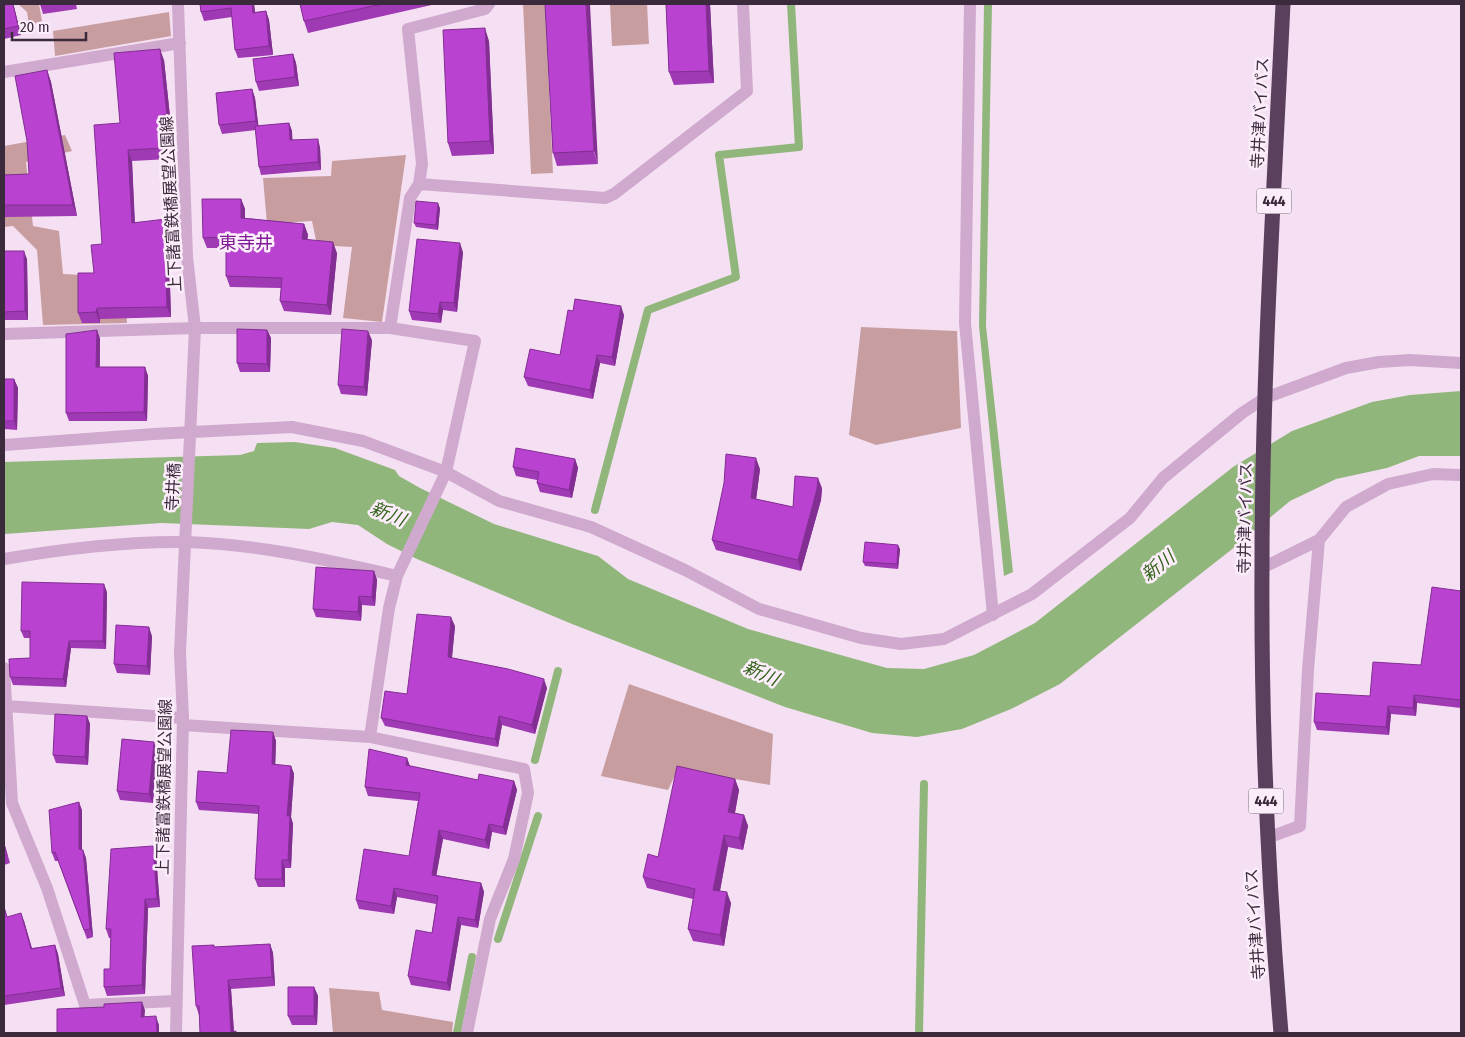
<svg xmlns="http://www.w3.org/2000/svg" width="1465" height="1037" viewBox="0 0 1465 1037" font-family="'Fira Sans Condensed','Noto Sans JP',sans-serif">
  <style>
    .green { fill: #c79da0 }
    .water { fill: #91b67b }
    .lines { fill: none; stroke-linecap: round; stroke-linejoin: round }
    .stream { stroke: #91b67b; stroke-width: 8 }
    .minor { stroke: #d0a9ce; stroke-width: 12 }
    .highway { stroke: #5b405e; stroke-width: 15 }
    .wall { fill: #9f39b4 }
    .shaded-wall { fill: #822e92 }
    .building { fill: #b942d1; stroke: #822e92 }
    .labels { text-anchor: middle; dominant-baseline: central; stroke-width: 5; stroke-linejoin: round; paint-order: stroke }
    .shield { fill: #fcedfa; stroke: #746475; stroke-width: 1 }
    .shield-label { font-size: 15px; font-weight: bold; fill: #3a2a3c }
    .street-label { font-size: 16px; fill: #3a2a3c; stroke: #fcedfa }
    .neighbourhood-label { font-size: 18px; fill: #7f1a94; stroke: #fcedfa }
    .water-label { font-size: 18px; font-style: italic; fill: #33631a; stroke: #fcedfa }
  </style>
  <rect width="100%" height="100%" fill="#f5e0f3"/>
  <path class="green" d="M18,4H39L42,21L29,25L27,12Z
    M523,4H545L553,173L531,174Z
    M610,4H647L649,44L612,46Z
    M169,12L171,36L55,56L53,31Z
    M65,135L72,151L26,162L33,226L59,231L63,274L125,277L127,323L43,325L37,250L13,226L4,227V146Z
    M406,155L382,322L343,318L352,247L317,245L312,221L267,224L263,178L331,176L332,161Z
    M861,327L957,331L961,428L876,445L849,435Z
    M629,684L773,734L770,785L678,769L668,790L601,776Z
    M329,988L379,992L382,1010L453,1022L452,1033H333Z"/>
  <path class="water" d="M984,4H992L986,326L1013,572L1004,576L979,326Z
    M1461,391V456H1419L1387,468L1336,479L1290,501L1231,550L1060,684L1011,709L962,729L917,737L872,733L785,707L572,624L417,559L387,544L358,525L332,522L309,529L161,523L4,534V462L240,455L254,451L257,443L295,442L335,448L395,470L399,476L420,488L494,524L598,556L628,579L748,629L887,668L924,669L974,655L1035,623L1233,467L1292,431L1372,402L1410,395Z"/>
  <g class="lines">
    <path class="stream" d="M595,510L648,310L736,277L719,155L799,147L791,4
      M535,760L558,671
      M498,939L538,816
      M457,1033L472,957
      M919,1033L924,784"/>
    <path class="minor" d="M970,4L965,323L993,615
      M4,72L180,43
      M419,184L605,198L614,194L747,91L743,4
      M390,328L410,198L419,184L422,164L408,29L485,9L489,4
      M4,334L195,328H390L475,341L446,472L397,576L389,608L370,737
      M4,445L154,434L292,427L363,441L446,472L499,501L591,527L685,570L759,609L861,638L901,644L944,639L1032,594L1130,518L1163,478L1242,413L1265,398L1346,368L1379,362L1410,360L1461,363
      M4,559C62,549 126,541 186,542C258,544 328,560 397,576
      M1262,568L1319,540L1346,507L1388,484L1433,474L1461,475
      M4,668L12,803L47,888L85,1005L175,1001
      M6,706L183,718
      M183,725L370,737L524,769L528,793L514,859L490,919L467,1033
      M1267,838L1300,826L1308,670L1319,540
      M176,1033L183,718L180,653L195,328L187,257L178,4"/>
    <path class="highway" d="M1281,1033C1268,879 1261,723 1262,568C1262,380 1274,192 1283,4"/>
  </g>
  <path class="wall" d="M4,4H13L15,11L21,35L4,39Z
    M40,4H76L77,9L43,14Z
    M200,4H254L255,12L266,11L269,20L273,55L238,58L235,50L232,17L204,21L201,12Z
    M300,4H436L308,33L304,21Z
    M545,4L598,164L557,166L553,153Z
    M666,4H710L714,83L674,85L669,72Z
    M489,41L494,154L452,156L448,143Z
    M293,54L296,63L299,86L259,91L256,82Z
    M164,60L171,126H167L169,159L132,161L135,222L170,229L172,254L169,255L171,317L100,319V323H82L78,313L94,273L102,244L120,123Z
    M47,70L51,82L77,216L4,217V175L29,174Z
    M252,89L255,98L258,126L289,123L292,131V140L320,147L321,170L261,175L259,167L256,130L222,134L219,125Z
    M241,199L245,209V218L304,224L308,235L307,239L337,253L331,315L284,311L280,301L281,288L230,287L226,276V248H207L203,238Z
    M440,208L438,230L416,227L414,223Z
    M4,251L27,259L28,320H4Z
    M463,252L457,312L443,310L441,323L412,320L409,311Z
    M624,315L615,366L600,363L593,399L528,386L524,377Z
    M97,330L100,339V367H145L148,376L147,421H69L66,413Z
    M267,330L271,338L270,372H240L237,363Z
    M372,340L367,396L341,394L338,385Z
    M4,379H14L18,388L17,430L4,429Z
    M575,459L578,468L572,498L540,492L537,483V480L516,476L513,467Z
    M760,469L756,499L793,507L822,488L821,500L801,571L716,550L712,540Z
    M900,549L898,569L865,566L863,562Z
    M374,571L377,580L375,606L362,605L361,621L316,617L313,609Z
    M1461,591V708L1417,703L1416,716L1391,714L1389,735L1317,730L1314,722L1370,696L1421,665Z
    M107,592L106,649L71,648L66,687L13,685L10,677L30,658V638H24L21,631Z
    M455,626L452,658L547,688L535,734L502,725L498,747L385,726L381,718L407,694Z
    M152,636L150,675L117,673L114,664Z
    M87,716L90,724L88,765L56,763L53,755Z
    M273,732L276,741L275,765L291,766L294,774L291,817L293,824L291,868H285V887H258L255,879L259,814L199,810L196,802Z
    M157,751L153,803L120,800L117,791Z
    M407,758L410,766L478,780L514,781L517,790L506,835L492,832L489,849L443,839L436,875L481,883L484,892L478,928L461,925L450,991L411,985L408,976L432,933L436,904L397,897L394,914L359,909L356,900L409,856L418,801L368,796L365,787Z
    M735,779L739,790L735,813L744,815L748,826L743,850L728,847L720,891L731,903L724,946L693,941L688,929L693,899L647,888L643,877L658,857Z
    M82,810V850H83L86,858L93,937L87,939L58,861H55L52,853Z
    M4,842L10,863L4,865Z
    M156,855L160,907L148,908L145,994L107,996L104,987L110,969L111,938H109L106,929Z
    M4,906L7,917L24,921L32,948L55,945L58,954L65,996L4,1005Z
    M270,944L273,953L275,986L231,989L234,1032L237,1033L199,1015L196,1006L215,947Z
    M314,987L318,996L317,1025H292L288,1016Z"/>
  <path class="shaded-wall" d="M13,4L15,11L21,35L18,26Z
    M252,4H254L256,21L253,13Z
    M586,4H590L598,164L594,151Z
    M706,4H710L714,83L709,71Z
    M266,11L269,20L273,55L269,46Z
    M485,28L489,41L494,154L490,141Z
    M160,49L164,60L171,126L167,115Z
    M293,54L296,63L299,86L295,77Z
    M47,70L51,82L77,216L73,205Z
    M252,89L255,98L259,130L256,121Z
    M163,115L167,126L169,159L165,148Z
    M289,123L292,131L293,148L290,140Z
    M318,139L320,147L321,170L318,162Z
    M128,150L132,161L135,233L132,223Z
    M241,199L245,209V229L241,218Z
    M438,203L440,208L438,230L436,225Z
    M166,219L170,229L172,254L168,243Z
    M304,224L308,235L306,250L302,239Z
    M333,242L337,253L331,315L327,305Z
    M460,243L463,252L457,312L454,303Z
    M165,244L169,255L171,317L167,307Z
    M24,251L27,259L28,320L25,311Z
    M440,302L443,310L441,323L438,314Z
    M621,306L624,315L615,366L612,357Z
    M97,308L100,319V323L96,312Z
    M97,330L100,339L99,375L96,367Z
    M267,330L271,338L270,372L267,364Z
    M368,331L372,340L367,396L364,387Z
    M597,355L600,363L593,399L590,390Z
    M145,367L148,376L147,421L144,412Z
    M14,379L18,388L17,430L14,421Z
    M756,458L760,469L755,508L751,498Z
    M575,459L578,468L572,498L569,490Z
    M818,478L822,488L821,500L801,571L798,560Z
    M898,545L900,549L898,569L897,564Z
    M374,571L377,580L375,606L372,597Z
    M104,584L107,592L106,649L103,641Z
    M359,596L362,605L361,621L358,612Z
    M451,617L455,626L451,666L448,657Z
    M149,627L152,636L150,675L147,666Z
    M69,641L71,648L66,687L63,679Z
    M544,679L547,688L535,734L532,725Z
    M1414,695L1417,703L1416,716L1413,708Z
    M1388,706L1391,714L1389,735L1386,727Z
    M87,716L90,724L88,765L85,757Z
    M499,716L502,725L498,747L495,739Z
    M273,732L276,741L275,773L272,764Z
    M154,742L157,751L153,803L149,794Z
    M407,758L410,767L406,765Z
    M291,766L294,774L291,817L293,824L291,868L288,860L287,816Z
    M735,779L739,790L733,823L728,812Z
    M514,781L517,790L506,835L503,827Z
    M79,802L82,810V858L79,849Z
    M744,815L748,826L743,850L739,838Z
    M489,824L492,832L489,849L485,840Z
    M439,830L443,839L435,883L432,875Z
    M724,835L728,847L718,901L713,890Z
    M153,846L156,855L160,907L157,899Z
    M83,850L86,858L93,937L90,929Z
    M282,860L285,868V887L282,879Z
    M481,883L484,892L478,928L475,920Z
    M394,888L397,897L394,914L391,906Z
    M727,892L731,903L724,946L720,935Z
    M145,899L148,908L145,994L142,985Z
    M21,913L24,921L34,957L31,949Z
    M458,917L461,925L450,991L447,983Z
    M270,944L273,953L275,986L272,977Z
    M55,945L58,954L65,996L61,988Z
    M228,980L231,989L234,1033L231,1032Z
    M314,987L318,996L317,1025L314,1016Z
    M142,1002L145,1010L144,1025L141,1017Z
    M156,1016L159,1025V1033H157Z"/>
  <path class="building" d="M4,4H13L18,26L4,29Z
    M200,4H252L253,13L266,11L269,46L235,50L231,8L201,12Z
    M300,4H382L304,21Z
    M545,4H586L594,151L553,153Z
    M666,4H706L709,71L669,72Z
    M485,28L490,141L448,143L443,30Z
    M160,49L167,115H163L165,148L128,150L132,223L166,219L168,243L165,244L167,307L97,308L96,312L78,313V273H94L91,245L102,244L94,125L120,123L114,53Z
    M293,54L295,77L256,82L253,59Z
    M47,70L73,205H4V175L29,174L27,141L15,76Z
    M252,89L256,121L219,125L216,93Z
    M289,123L290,140L318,139V162L259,167L255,126Z
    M202,199H241V218L304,224L302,239L333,242L327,305L280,301L282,278L226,276V243H224V237L203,238Z
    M416,201L438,203L436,225L414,223Z
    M417,239L460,243L454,303L440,302L438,314L409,311Z
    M4,251H24L25,311L4,312Z
    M575,299L621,306L612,357L597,355L590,390L524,377L530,349L560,355L568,310L573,311Z
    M237,329L267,330V364L237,363Z
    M342,329L368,331L364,387L338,385Z
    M97,330L96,367H145L144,412L66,413V334Z
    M4,379H14V421H4Z
    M516,448L575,459L569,490L537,483L539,472L513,467Z
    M726,454L756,458L751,498L793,507L795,476L818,478L817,489L798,560L712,540L724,483Z
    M865,542L898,545L897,564L863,562Z
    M316,567L374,571L372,597L359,596L358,612L313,609Z
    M22,582L104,584L103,641H69L63,679L10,677L9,659L30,658V631H21Z
    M1432,587L1461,591V700L1414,695L1413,708L1388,706L1386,727L1314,722L1316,693L1370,696L1373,662L1421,665Z
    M417,614L451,617L448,657L508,669L544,679L532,725L499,716L495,739L381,718L385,691L407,694Z
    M116,625L149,627L147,666L114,664Z
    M55,714L87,716L85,757L53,755Z
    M231,730L273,732L272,764L291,766L287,816H290L288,860H282V879H255L259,806L196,802L198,771L227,773Z
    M122,739L154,742L149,794L117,791Z
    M369,749L407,758L406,765L478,780L479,774L514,781L503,827L489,824L485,840L439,830L432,875L481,883L475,920L458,917L447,983L408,976L416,930L432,933L438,896L394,888L391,906L356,900L364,849L409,856L420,793L365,787Z
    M677,766L735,779L728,812L744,815L739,838L724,835L713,890L727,892L720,935L688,929L695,889L643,877L648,854L658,857Z
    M79,802V849L83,850L90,929L84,930L55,852L52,853L49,810Z
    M4,844L7,855H4Z
    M153,846L157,899H145L142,985L104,987V969H110L111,929H106L111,849Z
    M4,907L7,917L21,913L31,949L55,945L61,988L4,996Z
    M270,944L272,977L228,980L231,1032L236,1031V1033H200L199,1006H196L192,946L214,945V947Z
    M288,987H314V1016H288Z
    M142,1002L141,1017L156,1016L157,1033H57V1009L104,1007V1004Z"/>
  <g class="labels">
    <g class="shield">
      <rect x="1256.5" y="188.5" width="35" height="25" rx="4"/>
      <rect x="1248.5" y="788.5" width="35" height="25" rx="4"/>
    </g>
    <g class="shield-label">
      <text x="1274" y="201">444</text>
      <text x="1266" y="801">444</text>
    </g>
    <g class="street-label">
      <text transform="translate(1260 113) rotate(-87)">寺井津バイパス</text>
      <text transform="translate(171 204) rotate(-93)">上下諸富鉄橋展望公園線</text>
      <text transform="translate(173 487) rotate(-87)">寺井橋</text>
      <text transform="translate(1245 518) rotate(-89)">寺井津バイパス</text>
      <text transform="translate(164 787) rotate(-89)">上下諸富鉄橋展望公園線</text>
      <text transform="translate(1255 924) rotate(-94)">寺井津バイパス</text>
    </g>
    <g class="neighbourhood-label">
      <text x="246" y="243">東寺井</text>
    </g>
    <g class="water-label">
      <text transform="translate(388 514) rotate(22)">新川</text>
      <text transform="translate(1158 566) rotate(-39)">新川</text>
      <text transform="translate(761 673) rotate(24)">新川</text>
    </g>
  </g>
  <rect width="1465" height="1037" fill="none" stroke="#3a2a3c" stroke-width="10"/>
  <path d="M12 32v8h74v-8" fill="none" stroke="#3a2a3c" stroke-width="2.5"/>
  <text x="20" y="32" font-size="15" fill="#3a2a3c" stroke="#fcedfa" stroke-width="4" paint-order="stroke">20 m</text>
</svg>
